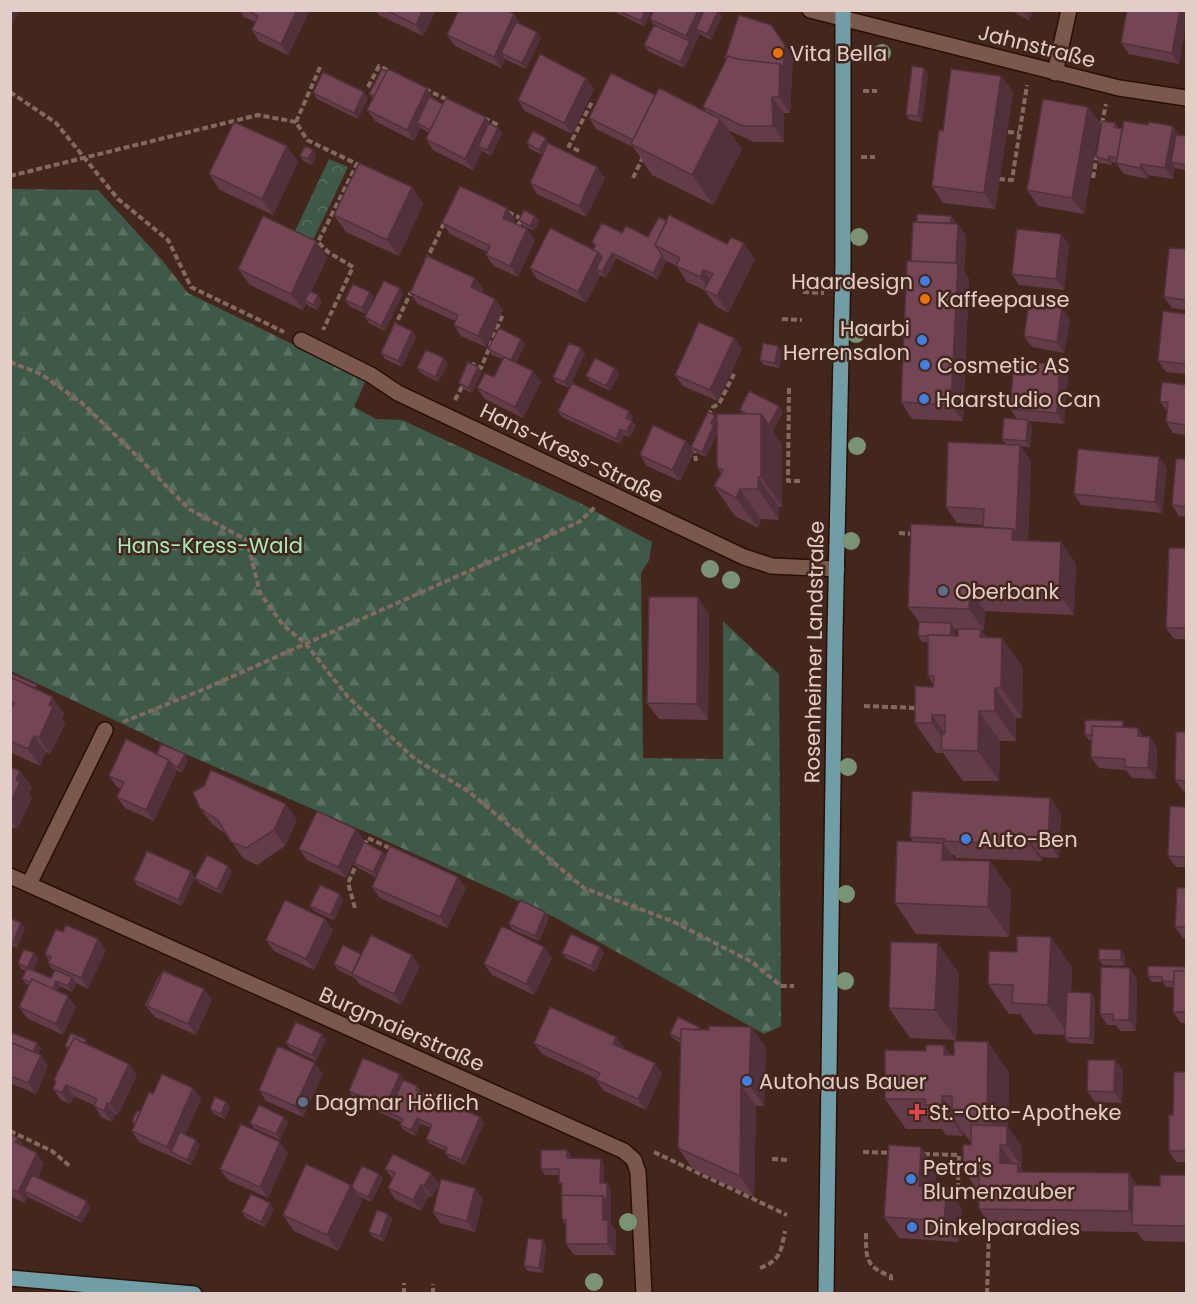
<svg xmlns="http://www.w3.org/2000/svg" width="1197" height="1304" viewBox="0 0 1197 1304" font-family="Poppins,sans-serif">
  <style>
    .forest { fill: url(#forest-firs) }
    .park { fill: url(#park-crowns) }
    .lines { fill: none; stroke-linecap: round; stroke-linejoin: round }
    .minor-casing { stroke: #290f05; stroke-width: 18 }
    .major-casing { stroke: #290f05; stroke-width: 18 }
    .path { stroke: #836a61; stroke-width: 4; stroke-dasharray: 6 3; stroke-linecap: butt }
    .minor { stroke: #7a594c; stroke-width: 15 }
    .major { stroke: #709da6; stroke-width: 15 }
    .tree { fill: #7a9375 }
    .wall { fill: #643c49; fill-rule: evenodd }
    .shaded-wall { fill: #51313c }
    .building { fill: #744655; stroke: #51313c; stroke-width: 1.5 }
    .food-dot { fill: #e8710a; stroke: #44271c; stroke-width: 2 }
    .shop-dot { fill: #3f7fe0; stroke: #44271c; stroke-width: 2 }
    .service-dot { fill: #5c6f8a; stroke: #44271c; stroke-width: 2 }
    .health-dot { fill: #e0444e; stroke: #44271c; stroke-width: 2 }
    .labels { text-anchor: middle; dominant-baseline: central; stroke-width: 5; stroke-linejoin: round; paint-order: stroke }
    .street-label { font-size: 21px; fill: #e2cec7; stroke: #44271c }
    .poi-label { font-size: 21px; fill: #e2cec7; stroke: #44271c; text-anchor: start }
    .park-label { font-size: 21px; fill: #a7ecbd; stroke: #44271c }
  </style>
  <defs>
    <pattern id="forest-firs" width="22" height="20" patternUnits="userSpaceOnUse" patternTransform="scale(1.5)"><rect width="22" height="20" fill="#3e5947"/><path d="M5 1l3.5 6h-7zM16 11l3.5 6h-7z" fill="#5a7060"/></pattern>
    <pattern id="park-crowns" width="20" height="18" patternUnits="userSpaceOnUse" patternTransform="scale(1.5)"><rect width="20" height="18" fill="#3e5947"/><path d="M2 6a3 3 0 1 1 6 0M12 15a3 3 0 1 1 6 0" fill="none" stroke="#5a7060"/></pattern>
  </defs>
  <rect width="100%" height="100%" fill="#44271c"/>
  <path class="forest" d="M10,189L98,190L162,260L188,293L366,380L354,407L376,419L402,420L580,503L652,542L649,560L641,573L643,758L723,759V621L779,674L781,1026L764,1034L554,917L375,836L188,755L11,671Z"/>
  <path class="park" d="M329,159L348,167L313,240L295,231Z"/>
  <g class="lines">
    <defs>
      <path id="minor" d="M810,10L1119,88L1186,98
        M1055,73L1069,10
        M301,340L371,375L398,393L744,557L772,566L837,569
        M10,876L624,1151L634,1160L638,1172L644,1294
        M29,884L105,730"/>
      <path id="major" d="M10,1278L194,1294
        M826,1294L835,633L843,263V10"/>
    </defs>
    <use href="#minor" class="minor-casing"/>
    <use href="#major" class="major-casing"/>
    <path class="path" d="M368,87L379,66L391,72
      M425,89L448,100
      M863,91H877
      M10,92L56,123L118,199L168,240L191,287L284,332
      M484,118L500,126
      M296,122L321,65
      M1102,124L1106,104
      M1008,132L1019,133
      M579,151L569,146L593,100
      M861,157H875
      M10,176L258,115L296,122L307,140L357,164L318,242L328,252L353,267L323,330
      M633,178L643,157
      M1093,178L1097,155
      M999,179L1012,180L1027,85
      M508,212L522,219L517,227
      M426,261L445,221
      M803,292L824,293
      M782,319L802,320
      M394,328L411,292
      M801,357L822,358
      M10,362L41,374L82,403L135,454L189,509L247,540L260,593L283,625L306,644L348,697L415,759L468,791L584,888L672,921L752,962L781,986H794
      M471,367L473,364L481,368L503,314
      M789,388L788,481H800
      M455,400L463,385
      M708,416L713,407L719,404L734,374
      M694,447L696,461
      M899,533L914,534
      M864,706L918,708
      M123,722L202,690L579,522L595,507
      M364,846L368,838L394,850
      M355,908L348,883L358,861
      M10,1131L52,1151L71,1167
      M654,1152L787,1215
      M863,1152L892,1153
      M924,1154L959,1155L958,1186
      M772,1159L789,1160
      M866,1233C866,1258 865,1267 891,1276V1283
      M760,1268C781,1260 781,1251 785,1231
      M404,1294V1283
      M433,1294V1284
      M987,1294L989,1229"/>
    <use href="#minor" class="minor"/>
    <use href="#major" class="major"/>
  </g>
  <g class="tree">
    <circle cx="882" cy="53" r="9"/>
    <circle cx="859" cy="237" r="9"/>
    <circle cx="856" cy="334" r="9"/>
    <circle cx="857" cy="446" r="9"/>
    <circle cx="851" cy="541" r="9"/>
    <circle cx="710" cy="569" r="9"/>
    <circle cx="731" cy="580" r="9"/>
    <circle cx="848" cy="767" r="9"/>
    <circle cx="846" cy="894" r="9"/>
    <circle cx="845" cy="981" r="9"/>
    <circle cx="628" cy="1222" r="9"/>
    <circle cx="594" cy="1282" r="9"/>
  </g>
  <path class="wall" d="M240,10H310L288,55L259,41L252,30L255,22L244,17Z
    M376,10H436L423,36L379,15Z
    M610,10H652L644,26Z
    M1010,10H1034L1029,20Z
    M1127,10H1183L1186,15L1179,64L1129,54L1121,43Z
    M722,16L711,40L700,34L684,68L648,51L644,45L654,25L650,19Z
    M521,25L537,32L541,38L526,69L505,59L501,68L455,46L447,35Z
    M793,56L790,113H784V142H754L728,130L742,149L713,205L652,175L633,147L596,129L589,118L655,95L706,111L703,107Z
    M924,68L928,74L922,122L910,120L906,115Z
    M1001,76L1013,92L995,209L943,203L932,186L943,131Z
    M586,78L594,89L572,134L525,111L518,100Z
    M313,93L368,98L358,119L317,99Z
    M369,94L435,99V100L443,104L489,123L498,128L502,133L491,156L482,151L473,170L433,150L426,139L429,133L421,128L414,141L375,121L367,110L373,99Z
    M1088,107L1100,123L1084,214L1038,206L1027,190Z
    M1115,123L1118,128L1186,136V170L1175,168L1173,179L1149,175L1148,179L1124,174L1116,163L1112,162V165L1099,163L1096,157Z
    M527,143H549L605,178L586,217L537,194L530,183L543,155L530,149Z
    M287,146L298,162L273,215L220,190L209,174Z
    M313,150L316,155L312,165L304,161L300,156Z
    M412,187L423,204L399,256L346,232L334,215Z
    M535,216L539,221L534,231L523,226L519,220Z
    M515,219L514,222L527,229L535,240L518,277L494,266L486,255L487,252L450,234L442,223Z
    M955,221V224L966,235L964,272L969,279L963,421L912,419L901,402L911,261Z
    M622,233L648,237L755,259L728,313L716,306L704,290L687,282L677,266L666,261L657,279L616,258L606,278L600,275L586,303L537,279L530,268L593,250L595,247L592,242Z
    M1061,234L1069,245L1064,290L1019,285L1012,274Z
    M316,241L327,258L311,292L322,301L317,310L309,306L306,303L303,310L250,285L238,269Z
    M1186,249V310L1172,308L1164,297Z
    M475,278L483,289L482,292L503,310L486,347L461,336L454,325L455,321L418,304L410,293Z
    M403,294L385,331L369,323L365,317Z
    M374,297L366,314L349,306L345,300Z
    M1186,314V374L1166,372L1158,361Z
    M1070,319L1064,353L1032,347L1024,336Z
    M416,337L402,367L385,359L381,353Z
    M734,338L742,349L718,401L683,386L675,375Z
    M525,344L516,363L533,371L541,382L523,418L485,399L477,388L494,377L503,359L492,355L488,349Z
    M581,348L585,354L569,388L557,383L553,377Z
    M782,352L779,368L764,365L760,360Z
    M444,358L448,364L438,382L421,373L417,368Z
    M1060,365L1068,376L1064,424L1028,421L1032,426L1030,447L1020,446L1031,461L1028,541L1061,542L1076,564L1074,615L985,611L984,630H981L986,637L1002,638L1023,668L1022,718H1016V741H1000L999,781H963L943,753H936L915,723L933,687V685L928,676V642H922L918,636L919,622L908,607L983,527V525L957,523L946,507L1006,444L1002,439L1017,419L1010,409ZM955,629H958V636L955,635Z
    M478,367L482,372L472,393L463,389L459,383Z
    M619,373L610,391L590,381L586,376Z
    M1186,385V435L1173,433L1166,422L1167,411L1160,402Z
    M740,410L783,412L773,431L772,430L782,444V507H779V520L761,519L758,528L735,516L714,486L721,474L717,467V433L706,457L695,452L691,447L717,418L742,414Z
    M558,411L633,417L631,420L636,426L630,437L624,435L620,444L562,417Z
    M686,441L694,452L680,481L647,466L640,455Z
    M1159,457L1167,468L1162,513L1081,505L1074,494Z
    M1186,459V517L1179,516L1172,505Z
    M1186,548V639H1174L1166,628Z
    M709,614L708,720L659,719L647,703Z
    M10,673L41,691L64,713L62,719L65,724L50,754L46,752L40,766L10,752Z
    M1127,727L1144,736L1150,737L1157,748L1156,779L1132,778L1126,770L1099,768L1091,757L1092,740H1089L1085,735Z
    M1186,732V791H1183L1175,780Z
    M157,754L188,760L182,773L177,770L154,821L125,808L117,797L121,789L117,787L109,776Z
    M10,767L20,771L32,787L29,794L32,798L17,829L13,827L10,832Z
    M1050,798L1061,814L1059,858L1042,857V861L956,858L954,855H951L955,860L990,861L1011,891L1009,937L916,934L895,903L913,841L910,837Z
    M1186,807V867H1176L1168,856Z
    M200,808L297,820L285,846L257,865L243,858L227,835L212,824Z
    M364,840L346,878L307,860L299,849Z
    M147,851L182,906L138,886L134,880Z
    M383,852L386,856L466,888L447,928L380,898L372,887L376,877L358,868L354,863Z
    M232,872L221,894L199,883L195,878Z
    M1186,888V938H1183L1175,927Z
    M343,900L334,920L314,911L310,906Z
    M545,912L549,918L539,941L513,930L509,924Z
    M10,918L21,923L25,928L17,948L13,946L10,951Z
    M333,930L314,970L274,951L266,940Z
    M63,932L98,939L106,950L88,989L76,983L72,992L60,986L58,991L76,1007L63,1035L27,1018L19,1007L29,985L26,984L22,979L26,971L21,969L18,963L34,953L38,959L33,970L51,978L54,971L48,963L49,961L45,954Z
    M544,947L552,958L534,995L492,975L484,964Z
    M562,953H604L595,972L566,958Z
    M361,954L420,966L401,1005L359,984L355,978L338,970L334,964Z
    M1125,955L1124,966L1103,965L1099,960Z
    M1072,967L1071,992L1091,993L1095,999L1094,1044L1069,1043L1065,1038V1035L1034,1034L1020,1014H1009L988,984Z
    M1186,967V1023H1181L1173,1012L1174,987H1166L1163,982H1152L1148,976Z
    M959,973L956,1040L910,1038L889,1008Z
    M161,977L204,989L212,1000L196,1035L155,1017L145,1005Z
    M1137,979L1136,1031H1120L1116,1025H1107L1100,1014Z
    M699,1027L701,1030H709L751,1027L766,1048L764,1106H756L754,1197L693,1169L678,1148L681,1043L674,1039L670,1034Z
    M10,1037L37,1043L41,1049L38,1054L48,1066L36,1094L10,1083Z
    M326,1040L316,1061L290,1048L286,1043Z
    M534,1043L624,1048V1049L655,1063L662,1074L646,1110L604,1091L596,1080L597,1079L542,1054Z
    M90,1045L137,1075L118,1115L115,1114L112,1122L101,1117L94,1105L74,1096L70,1104L61,1100L53,1089L56,1083L54,1080L68,1050L65,1046Z
    M951,1055L1009,1072L1008,1127L1022,1147V1167H1020L1024,1172L1137,1185L1160,1186L1186,1175V1162H1176L1169,1151L1173,1115L1186,1072V1242L1144,1241L1137,1232L994,1230L979,1209V1191H978L963,1169L971,1143L963,1132V1136L946,1135L942,1129H906L885,1099Z
    M1115,1060L1123,1071L1122,1103L1095,1102L1087,1091Z
    M323,1074L303,1117L266,1101L259,1090Z
    M403,1080L417,1086L421,1092L432,1097L462,1106L465,1111L480,1117L484,1123L465,1165L449,1158L445,1153L446,1151L430,1144L426,1139L431,1128L421,1124L415,1136L404,1130L400,1125L401,1122L356,1102L349,1091Z
    M193,1088L201,1099L185,1135L200,1145L191,1165L139,1142L132,1131L134,1125L132,1121L140,1112L153,1094Z
    M230,1108L225,1119L214,1114L210,1109Z
    M288,1122L280,1140L254,1128L250,1123Z
    M10,1134L44,1164L38,1177L87,1201L90,1207L82,1223L28,1197L25,1203L10,1196Z
    M921,1147L936,1169L935,1187L947,1188L962,1209L959,1242L899,1238L884,1217Z
    M567,1150L571,1156V1158L601,1159L604,1164V1183L611,1189V1225L616,1231L615,1255H574L566,1244V1226L562,1219V1186L559,1183V1175H545L541,1169Z
    M288,1153L268,1198L228,1180L220,1169Z
    M385,1169L439,1184L432,1197L429,1196L421,1211L395,1199L388,1188L392,1178Z
    M379,1174L383,1179L371,1202L359,1196L362,1201L338,1251L294,1231L283,1215L352,1186Z
    M483,1199L475,1232L440,1223L433,1212Z
    M274,1209L265,1227L246,1218L242,1212Z
    M388,1214L392,1219L384,1242L373,1237L369,1232Z
    M543,1240L546,1246L543,1273L528,1271L524,1266Z"/>
  <path class="shaded-wall" d="M10,10H19L10,29Z
    M297,10H310L288,55L281,44Z
    M423,10H436L423,36L416,25Z
    M645,10H652L644,26L641,21Z
    M698,10H706L696,29L700,34L684,68L680,62L690,41L686,36Z
    M1022,10H1034L1029,20Z
    M1180,10H1183L1186,15V27L1179,64L1172,53Z
    M718,11L722,16L711,40L707,34Z
    M514,14L521,25L501,53L505,59L501,68L494,57Z
    M771,25L793,56L790,113L779,97Z
    M537,32L541,38L526,69L522,63Z
    M924,68L928,74L922,122L918,116Z
    M1001,76L1013,92L995,209L984,193Z
    M586,78L594,89L572,134L564,123Z
    M427,88L435,99L422,126L417,123L421,128L414,141L407,130Z
    M364,92L368,98L358,119L354,113Z
    M772,97L784,113V142L773,126Z
    M1088,107L1100,123L1084,214L1072,198Z
    M486,117L493,128L478,146L482,151L473,170L465,159Z
    M720,119L742,149L713,205L692,175Z
    M1173,126L1181,137L1171,162L1175,168L1173,179L1165,168Z
    M498,128L502,133L491,156L487,150Z
    M546,138L549,143L543,156L539,150Z
    M287,146L298,162L273,215L262,199Z
    M313,150L316,155L312,165L308,159Z
    M1109,156L1112,162V165L1108,160Z
    M1141,164L1149,175L1148,179L1140,168Z
    M597,167L605,178L586,217L579,206Z
    M412,187L423,204L399,256L387,240Z
    M507,208L515,219L511,229L503,218Z
    M535,216L539,221L534,231L530,226Z
    M951,216L955,221V234L951,229Z
    M958,224L966,235L964,272L969,279L963,421L951,405Z
    M527,229L535,240L518,277L510,266Z
    M1061,234L1069,245L1064,290L1056,279Z
    M316,241L327,258L307,301L305,300L306,303L303,310L291,294Z
    M744,243L755,259L728,313L717,296Z
    M598,252L606,263L596,269L600,275L586,303L578,292Z
    M612,253L616,258L606,278L602,272Z
    M662,255L666,261L657,279L653,273Z
    M703,270L715,286L711,293L700,277Z
    M475,278L483,289L479,298L471,287Z
    M400,288L403,294L385,331L381,326Z
    M370,292L374,297L366,314L362,308Z
    M318,295L322,301L317,310L313,305Z
    M495,299L503,310L486,347L478,336Z
    M1062,308L1070,319L1064,353L1057,342Z
    M412,331L416,337L402,367L398,361Z
    M734,338L742,349L718,401L710,390Z
    M521,339L525,344L515,365L511,360Z
    M778,346L782,352L779,368L775,363Z
    M581,348L585,354L569,388L565,382Z
    M444,358L448,364L438,382L435,377Z
    M1060,365L1068,376L1064,424L1057,413Z
    M478,367L482,372L472,393L468,388Z
    M615,368L619,373L610,391L606,386Z
    M533,371L541,382L523,418L515,407Z
    M779,406L783,412L773,431L769,425Z
    M629,411L633,417L630,423L626,418Z
    M761,414L782,444V507L761,477Z
    M715,415L719,421L716,427L718,430L706,457L702,452L711,423Z
    M1028,420L1032,426L1030,447L1026,441Z
    M632,421L636,426L630,437L626,432Z
    M620,429L624,435L620,444L616,439Z
    M686,441L694,452L680,481L672,470Z
    M1020,445L1031,461L1027,562L1012,540Z
    M1159,457L1167,468L1162,513L1155,502Z
    M758,477L779,507V520L758,489Z
    M740,489L761,519L758,528L736,498Z
    M1061,542L1076,564L1074,615L1059,594Z
    M970,590L985,611L984,630L969,609Z
    M698,597L709,614L708,720L697,704Z
    M951,623L955,629V643L951,638Z
    M981,629L1002,659V638L1023,668L1022,718L1001,688L980,637Z
    M995,688L1016,718V741L995,711Z
    M53,697L64,713L62,719L65,724L50,754L39,738L49,705Z
    M979,711L1000,741L999,781L978,751Z
    M932,715L953,745L952,751L932,723Z
    M1138,728L1146,739L1138,736Z
    M34,736L46,752L40,766L28,749Z
    M1150,737L1157,748L1156,779L1148,768Z
    M185,754L188,760L182,773L178,767Z
    M169,760L177,771L154,821L146,810Z
    M20,771L32,787L29,794L32,798L17,829L10,819V803L16,780Z
    M1050,798L1061,814L1059,858L1048,842Z
    M286,804L297,820L285,846L274,830Z
    M356,829L364,840L346,878L338,867Z
    M1030,841L1042,857V861L1030,845Z
    M943,843L964,873L942,860Z
    M383,852L387,857L377,878L373,872Z
    M990,861L1011,891L1009,937L988,907Z
    M228,866L232,872L221,894L217,889Z
    M191,871L195,877L182,906L178,900Z
    M458,877L466,888L447,928L440,917Z
    M340,894L343,900L334,920L330,915Z
    M545,912L549,918L539,941L535,936Z
    M325,919L333,930L314,970L306,959Z
    M21,923L25,928L17,948L13,942Z
    M1051,937L1072,967L1069,1035L1048,1005Z
    M98,939L106,950L88,989L81,978Z
    M938,943L959,973L956,1040L935,1010Z
    M544,947L552,958L534,995L526,984Z
    M600,947L604,953L595,972L591,966Z
    M1121,950L1125,955L1124,966L1121,960Z
    M34,953L38,959L31,973L27,968Z
    M412,955L420,966L401,1005L394,994Z
    M1130,968L1137,979L1136,1031L1129,1020Z
    M72,977L76,983L72,992L68,986Z
    M56,981L60,986L55,997L51,992Z
    M204,989L212,1000L196,1035L188,1024Z
    M1091,993L1095,999L1094,1044L1090,1038Z
    M68,996L76,1007L63,1035L56,1024Z
    M751,1027L766,1048L764,1106L749,1085Z
    M322,1034L326,1040L316,1061L312,1055Z
    M616,1037L624,1048L621,1055L613,1044Z
    M988,1042L1009,1072L1008,1127L1022,1147V1167L987,1117Z
    M37,1043L41,1049L35,1060L31,1055Z
    M944,1045L959,1065L944,1055Z
    M41,1055L48,1066L36,1094L28,1083Z
    M1115,1060L1123,1071L1122,1103L1114,1092Z
    M315,1063L323,1074L303,1117L295,1106Z
    M655,1063L662,1074L646,1110L638,1099Z
    M129,1064L137,1075L118,1115L110,1104Z
    M400,1074L407,1085L389,1113L385,1107Z
    M66,1085L74,1096L70,1104L62,1093Z
    M741,1085L756,1106L754,1197L740,1176Z
    M193,1088L201,1099L176,1155L171,1152L167,1147Z
    M942,1096L956,1116H952L963,1132V1136L942,1105Z
    M226,1102L230,1108L225,1119L221,1114Z
    M107,1103L115,1114L112,1122L104,1111Z
    M284,1117L288,1122L280,1140L276,1134Z
    M480,1117L484,1123L465,1165L461,1160Z
    M417,1118L421,1124L415,1136L411,1130Z
    M18,1138L26,1149L15,1142Z
    M196,1140L200,1145L191,1165L187,1160Z
    M280,1142L288,1153L268,1198L260,1187Z
    M1000,1145L1015,1167L1000,1163Z
    M921,1147L936,1169L933,1207L919,1186Z
    M567,1150L571,1156V1164L567,1158Z
    M37,1153L44,1164L30,1194L24,1191L28,1197L25,1203L18,1192Z
    M601,1159L604,1164V1189L600,1183Z
    M1018,1164L1033,1185L1018,1172Z
    M431,1173L439,1184L432,1197L424,1186Z
    M1129,1173L1144,1195L1139,1225L1129,1211Z
    M379,1174L383,1179L371,1202L368,1197Z
    M607,1183L611,1189V1225L616,1231L615,1255L608,1244L603,1220V1196Z
    M351,1185L362,1201L338,1251L327,1235Z
    M421,1185L429,1196L421,1211L413,1200Z
    M475,1188L483,1199L475,1232L467,1221Z
    M947,1188L962,1209L959,1242L944,1221Z
    M87,1201L90,1207L82,1223L78,1218Z
    M270,1203L274,1209L265,1227L261,1222Z
    M388,1214L392,1219L384,1242L380,1236Z
    M543,1240L546,1246L543,1273L539,1268Z"/>
  <path class="building" d="M247,10H297L281,44L252,30L258,16Z
    M386,10H423L416,25Z
    M459,10H507L514,14L494,57L447,35Z
    M624,10H645L641,21L623,13Z
    M654,10H698L686,36L650,19Z
    M704,10L718,11L707,34L696,29Z
    M1127,10H1180L1172,53L1121,43Z
    M739,15L771,25L785,45L783,69L780,64L737,59L728,56L726,58H725Z
    M516,22L537,32L522,63L501,53Z
    M654,25L690,41L680,62L644,45Z
    M540,54L586,78L564,123L518,100Z
    M728,56L737,59L780,64L779,97H772L773,126H743L703,107Z
    M912,66L924,68L918,116L906,115Z
    M382,69L387,71L374,96L369,94Z
    M388,69L427,88L407,130L367,110Z
    M951,69L1001,76L984,193L932,186L939,130L943,131Z
    M323,72L364,92L354,113L313,93Z
    M611,73L655,95L633,140L589,118Z
    M659,88L720,119L692,175L631,144Z
    M429,97L443,104L430,130L417,123Z
    M446,98L486,117L465,159L426,139Z
    M1043,99L1088,107L1072,198L1027,190Z
    M1102,121L1115,123L1114,127L1122,129L1117,158L1109,156L1108,160L1096,157Z
    M1124,121L1148,125L1149,122L1173,126L1165,168L1141,164L1140,168L1116,163Z
    M234,122L287,146L262,199L209,174Z
    M489,123L498,128L487,150L478,146Z
    M533,131L546,138L539,150L527,143Z
    M1176,135L1186,136V165L1171,162Z
    M548,143L597,167L579,206L530,183Z
    M305,146L313,150L308,159L300,156Z
    M359,163L412,187L387,240L334,215Z
    M460,186L507,208L503,218L527,229L510,266L486,255L490,246L442,223Z
    M524,210L535,216L530,226L519,220Z
    M917,214L951,216V223L917,222Z
    M669,215L727,244L731,237L744,243L717,296L704,290L713,274L703,270L700,277L676,266L680,258L655,245Z
    M263,216L316,241L291,294L238,269Z
    M659,217L667,221L655,245L662,255L653,273L612,253L602,272L596,269L602,257L598,252L593,250L596,245L592,242L602,223L622,233L626,226L648,237Z
    M913,222L958,224L956,263L911,261Z
    M550,228L598,252L578,292L530,268Z
    M1017,229L1061,234L1056,279L1012,274Z
    M1169,248L1186,249V300L1164,297Z
    M427,256L475,278L471,287L495,299L478,336L454,325L458,315L410,293Z
    M907,261L958,263L951,405L901,402Z
    M384,281L400,288L381,326L365,317Z
    M353,284L370,292L362,308L345,300Z
    M310,291L318,295L313,305L305,300Z
    M1029,303L1062,308L1057,342L1024,336Z
    M1163,311L1186,314V364L1158,361Z
    M699,322L734,338L710,390L675,375Z
    M395,323L412,331L398,361L381,353Z
    M499,328L521,339L511,360L488,349Z
    M569,343L581,348L565,382L553,377Z
    M763,343L778,346L775,363L760,360Z
    M426,350L444,358L435,377L417,368Z
    M504,357L533,371L515,407L477,388L485,373L494,377Z
    M595,358L615,368L606,386L586,376Z
    M1014,361L1060,365L1057,413L1010,409Z
    M468,362L478,367L468,388L459,383Z
    M1162,382L1186,385V425L1166,422L1168,402H1160Z
    M572,383L629,411L626,418L632,421L626,432L620,429L616,439L558,411Z
    M749,391L779,406L769,425L761,414H748L740,410Z
    M708,412L715,415L711,423L714,425L702,452L691,447Z
    M717,414H761V477H758V489H740L736,498L714,486L723,470L717,467Z
    M1004,418L1028,420L1026,441L1002,439Z
    M653,425L686,441L672,470L640,455Z
    M948,442L1020,445L1016,534L1013,529L983,527L984,509L946,507Z
    M1078,449L1159,457L1155,502L1074,494Z
    M1176,459H1186V507L1172,505Z
    M911,524L1013,529L1012,540L1061,542L1059,594L970,590L969,609L908,607Z
    M1169,548H1186V628H1166Z
    M649,597H698L697,704L647,703Z
    M919,622L951,623V635H928V636H918Z
    M958,629H981L980,637L1002,638L1001,688H995V711H979L978,751L941,750L942,734H945V715H932V723H915V686L933,687L934,676H928V635L958,636Z
    M10,673L37,685L35,688L10,677Z
    M10,677L53,697L49,705L53,707L39,738L34,736L28,749L10,741V710L14,703L10,702Z
    M1085,720L1123,721V727L1092,726V735H1085Z
    M1092,726L1138,728V736L1150,737L1148,768L1125,767V759L1091,757Z
    M1176,732H1186V781L1175,780Z
    M126,739L169,760L146,810L117,797L124,782L109,776Z
    M161,744L185,754L178,767L173,765L169,760L157,754Z
    M10,767L20,771L16,780L20,782L10,803Z
    M211,770L286,804L274,830L246,848L231,842L218,820L200,808L193,792L204,786Z
    M912,791L1050,798L1048,842L1030,841V845L944,841L945,839L910,837Z
    M1170,806L1186,807V857L1168,856Z
    M317,811L356,829L338,867L299,849Z
    M897,841L943,843L942,860L990,861L988,907L895,903Z
    M364,842L383,852L373,872L354,863Z
    M390,846L458,877L440,917L372,887Z
    M147,851L191,871L178,900L134,880Z
    M207,855L228,866L217,889L195,878Z
    M320,885L340,894L330,915L310,906Z
    M1177,888H1186V927H1175Z
    M285,900L325,919L306,959L266,940Z
    M520,900L545,912L535,936L509,924Z
    M10,918L21,923L13,942L10,941Z
    M66,925L98,939L81,978L48,963L51,957L45,954L56,929L63,932Z
    M502,926L544,947L526,984L484,964Z
    M571,934L600,947L591,966L562,953Z
    M371,935L412,955L394,994L352,974Z
    M1017,936L1051,937L1048,1005L1012,1003L1013,985L988,984L989,951L1017,952Z
    M891,942L938,943L935,1010L889,1008Z
    M343,945L361,954L352,973L334,964Z
    M24,949L34,953L27,968L18,963Z
    M1099,949L1121,950V960H1099Z
    M1148,966L1186,967V971H1174V982L1162,981V977L1148,976Z
    M1101,967L1130,968L1129,1020H1113V1014H1100Z
    M27,968L51,978L55,970L72,977L68,986L56,981L53,989L32,979L30,982L22,979Z
    M163,971L204,989L188,1024L147,1006Z
    M1174,971H1186V1012H1173Z
    M159,976L161,977L147,1006L145,1005Z
    M32,979L68,996L56,1024L19,1007Z
    M1067,992L1091,993L1090,1038H1065Z
    M550,1007L616,1037L613,1044L655,1063L638,1099L596,1080L600,1073L534,1043Z
    M678,1017L699,1027L697,1030L681,1029V1039L670,1034Z
    M296,1022L322,1034L312,1055L286,1043Z
    M709,1026L751,1027L749,1085H741L740,1176L678,1148L681,1029L709,1030Z
    M13,1033L37,1043L33,1052L10,1042V1037Z
    M71,1033L86,1040L84,1043L74,1038L69,1048L65,1046Z
    M74,1038L129,1064L110,1104L107,1103L104,1111L94,1106L97,1099L66,1085L62,1093L53,1089L56,1081L54,1080Z
    M954,1041L988,1042L987,1117L952,1116V1096H942V1105H925V1099H885V1050L926,1051V1045H944V1055H954Z
    M10,1042L41,1055L28,1083L10,1076Z
    M278,1046L315,1063L295,1106L259,1090Z
    M363,1058L400,1074L385,1107L349,1091Z
    M1088,1060H1115L1114,1092L1087,1091Z
    M1174,1072H1186V1151H1169V1115H1173Z
    M162,1074L193,1088L167,1147L132,1131L149,1092L153,1094Z
    M403,1080L417,1086L416,1090L432,1097L434,1093L462,1106L461,1109L480,1117L461,1160L445,1153L447,1148L426,1139L432,1125L417,1118L411,1130L400,1125L403,1119L389,1113Z
    M215,1097L226,1102L221,1114L210,1109Z
    M259,1105L284,1117L276,1134L250,1123Z
    M137,1111L140,1112L135,1123L132,1121Z
    M241,1124L280,1142L260,1187L220,1169Z
    M971,1125L1007,1126V1145H1000V1163L1018,1164V1172L1129,1173V1211L979,1209V1169H963V1145H971Z
    M180,1132L196,1140L187,1160L171,1152Z
    M10,1134L18,1138L15,1142L37,1153L18,1192L10,1189Z
    M889,1145L921,1147L919,1186L947,1188L944,1221L884,1217Z
    M541,1150H567V1158L601,1159L600,1183H607V1201L603,1196L562,1195L561,1201L562,1183H559V1169H541Z
    M393,1154L431,1173L424,1186L421,1185L413,1200L388,1188L395,1173L385,1169Z
    M306,1164L351,1185L327,1235L283,1215Z
    M362,1166L379,1174L368,1197L355,1191L352,1186Z
    M32,1175L87,1201L78,1218L24,1191Z
    M1160,1175H1186V1226L1132,1225L1133,1185L1160,1186Z
    M441,1179L475,1188L467,1221L433,1212Z
    M251,1194L270,1203L261,1222L242,1212Z
    M562,1195L603,1196V1220H608V1244H566V1220L562,1219Z
    M377,1210L388,1214L380,1236L369,1232Z
    M528,1238L543,1240L539,1268L524,1266Z"/>
  <g class="food-dot">
    <circle cx="778" cy="53" r="6"/>
    <circle cx="925" cy="299" r="6"/>
  </g>
  <g class="shop-dot">
    <circle cx="925" cy="281" r="6"/>
    <circle cx="922" cy="340" r="6"/>
    <circle cx="925" cy="365" r="6"/>
    <circle cx="924" cy="399" r="6"/>
    <circle cx="966" cy="839" r="6"/>
    <circle cx="747" cy="1081" r="6"/>
    <circle cx="911" cy="1179" r="6"/>
    <circle cx="912" cy="1227" r="6"/>
  </g>
  <g class="service-dot">
    <circle cx="943" cy="591" r="6"/>
    <circle cx="303" cy="1102" r="6"/>
  </g>
  <path class="health-dot" d="M914 1103h6v6h6v6h-6v6h-6v-6h-6v-6h6z"/>
  <g class="labels">
    <g class="street-label">
      <text transform="translate(1037 46) rotate(14)">Jahnstraße</text>
      <text transform="translate(572 453) rotate(26)">Hans-Kress-Straße</text>
      <text transform="translate(814 652) rotate(-89)">Rosenheimer Landstraße</text>
      <text transform="translate(402 1029) rotate(24)">Burgmaierstraße</text>
    </g>
    <g class="poi-label">
      <text x="790" y="53">Vita Bella</text>
      <text x="913" y="281" text-anchor="end">Haardesign</text>
      <text x="937" y="299">Kaffeepause</text>
      <text x="910" y="328" text-anchor="end">Haarbi<tspan x="910" dy="24">Herrensalon</tspan></text>
      <text x="937" y="365">Cosmetic AS</text>
      <text x="936" y="399">Haarstudio Can</text>
      <text x="955" y="591">Oberbank</text>
      <text x="978" y="839">Auto-Ben</text>
      <text x="759" y="1081">Autohaus Bauer</text>
      <text x="315" y="1102">Dagmar Höflich</text>
      <text x="929" y="1112">St.-Otto-Apotheke</text>
      <text x="923" y="1167">Petra's<tspan x="923" dy="24">Blumenzauber</tspan></text>
      <text x="924" y="1227">Dinkelparadies</text>
    </g>
    <g class="park-label">
      <text x="210" y="545">Hans-Kress-Wald</text>
    </g>
  </g>
  <rect width="1197" height="1304" fill="none" stroke="#e2cec7" stroke-width="24"/>
</svg>
